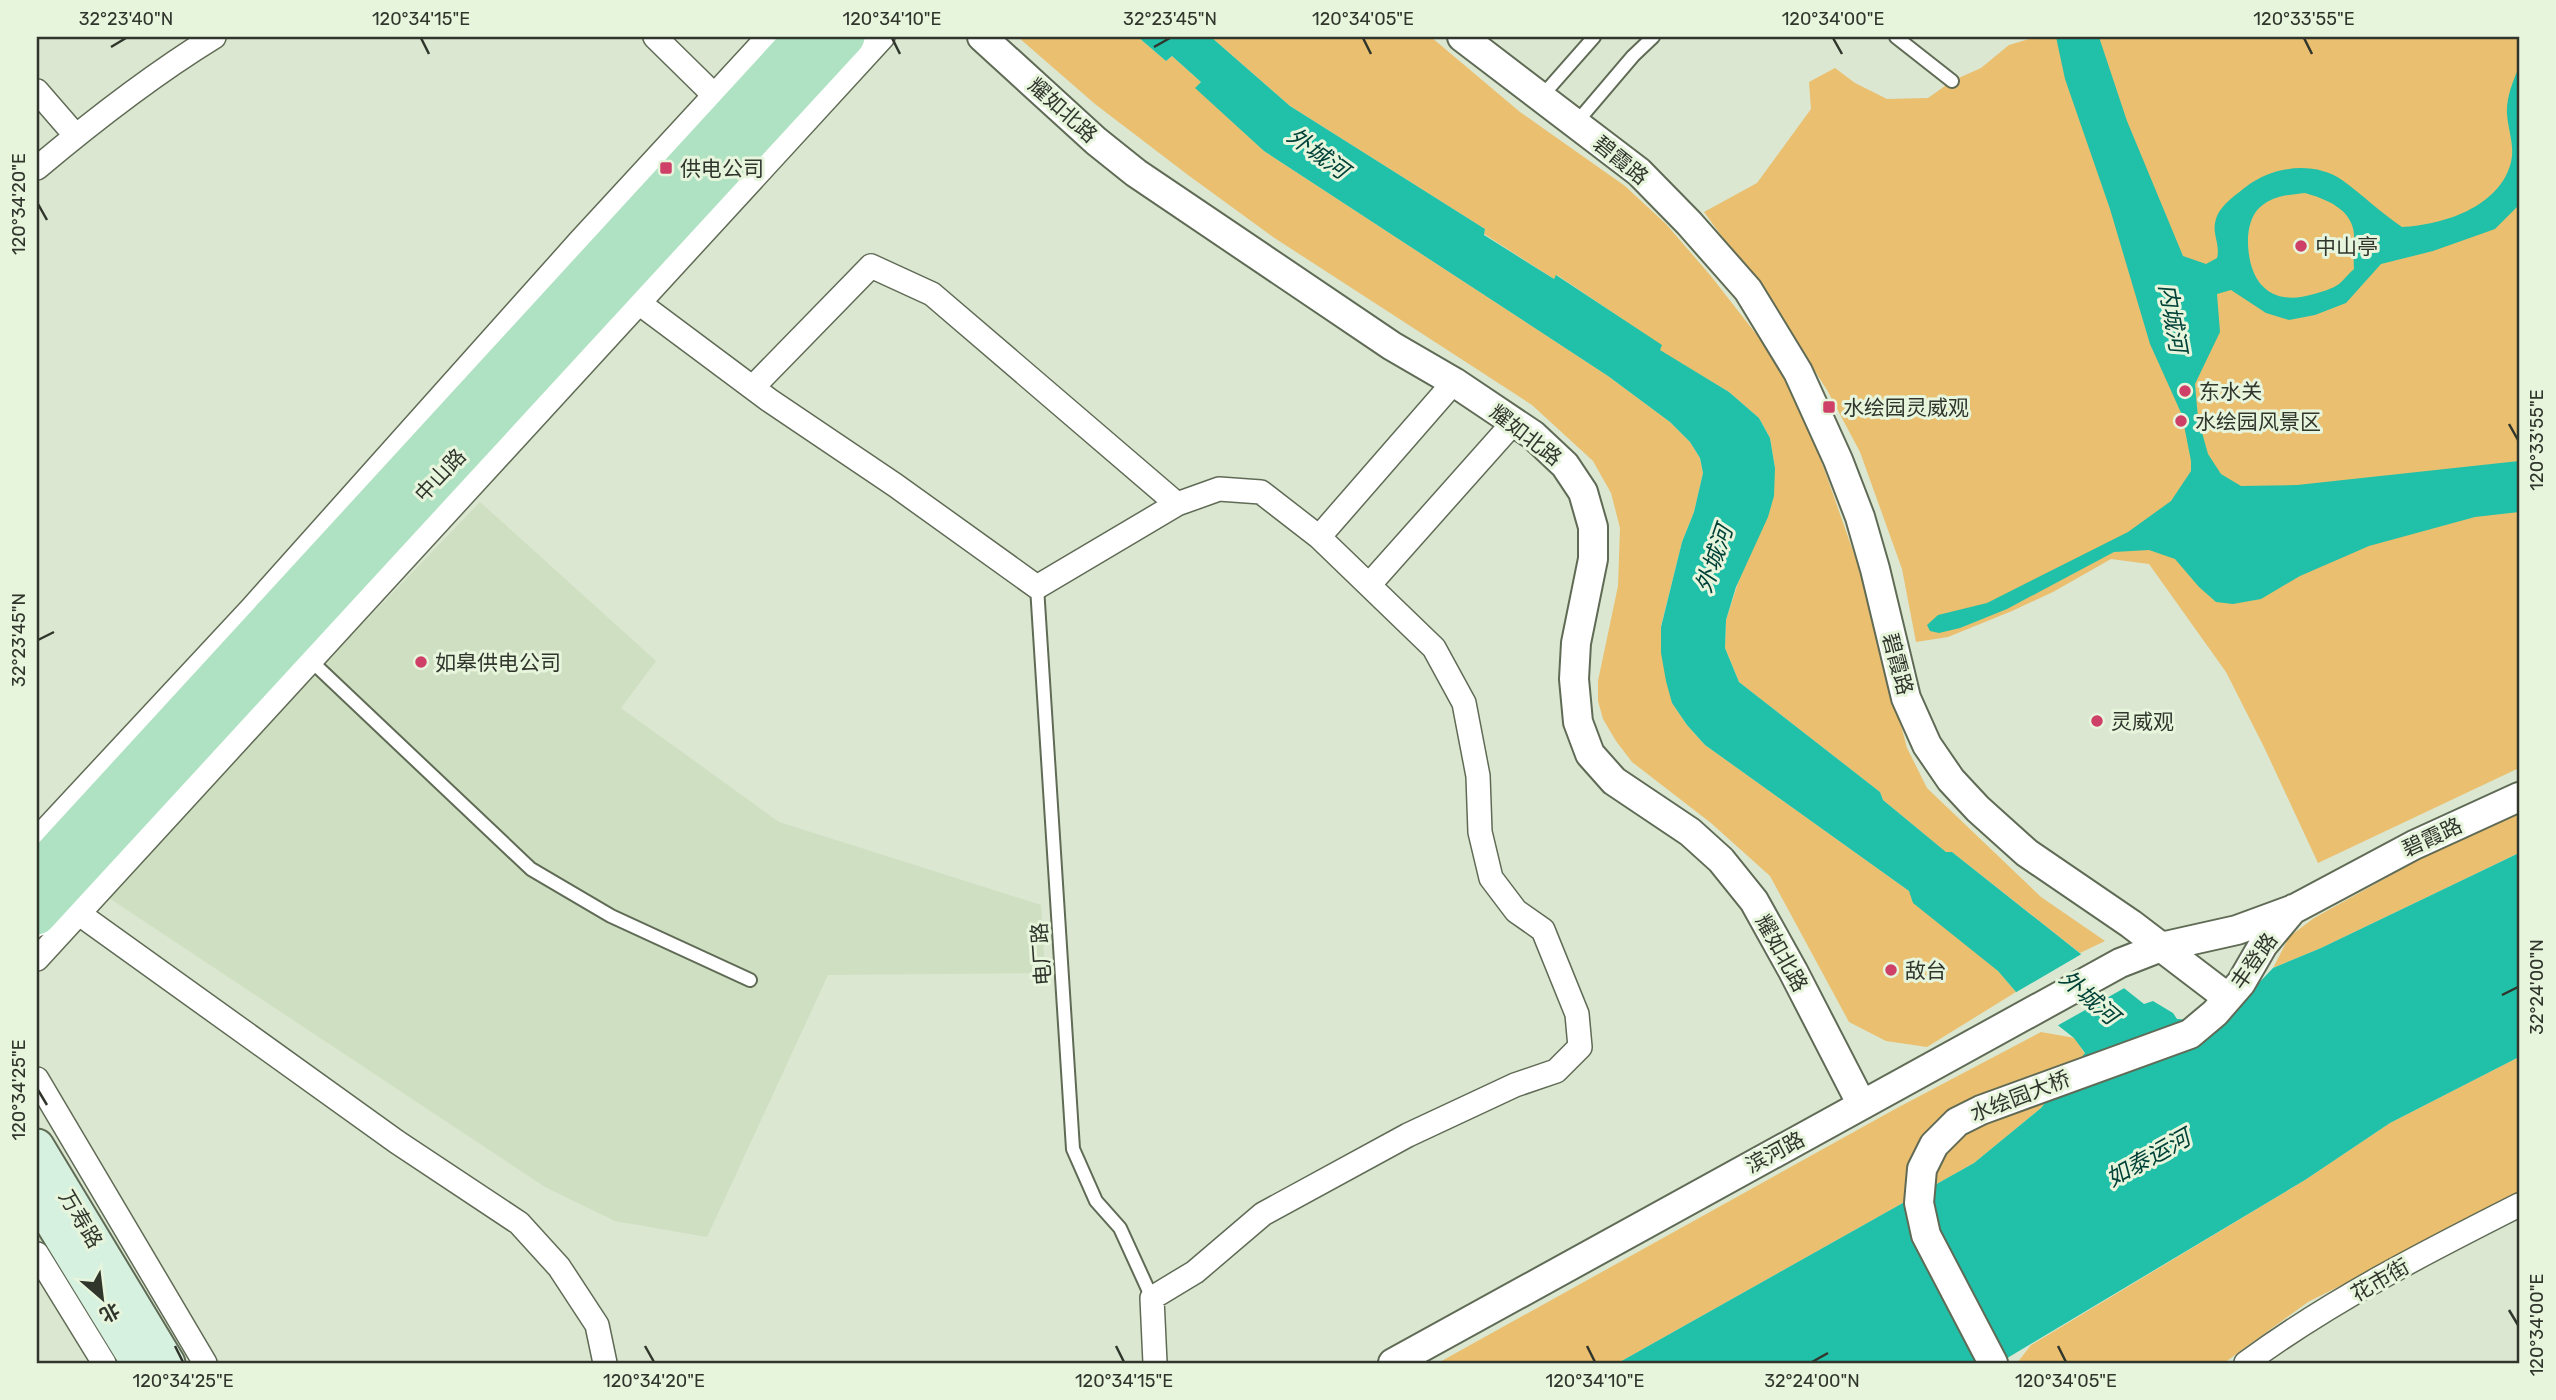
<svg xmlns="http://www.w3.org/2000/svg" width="2556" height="1400" viewBox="0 0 2556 1400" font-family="Rubik,'Noto Sans SC',sans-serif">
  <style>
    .built { fill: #cfdfc1 }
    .green { fill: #eabf70 }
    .water { fill: #21c0a9; fill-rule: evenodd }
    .pier { fill: #dbe7d0 }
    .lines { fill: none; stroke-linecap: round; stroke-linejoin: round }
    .service-casing { stroke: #606b56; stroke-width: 16 }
    .minor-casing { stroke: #606b56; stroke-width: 26 }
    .tertiary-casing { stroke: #606b56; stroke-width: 32 }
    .secondary-casing { stroke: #606b56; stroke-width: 37 }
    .primary-casing { stroke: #fff; stroke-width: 40 }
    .service { stroke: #fff; stroke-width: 12 }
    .minor { stroke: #fff; stroke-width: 23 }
    .tertiary { stroke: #fff; stroke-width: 28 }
    .secondary { stroke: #d7f1e0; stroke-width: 33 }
    .primary { stroke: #afe2c2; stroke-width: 37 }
    .ticks { fill: none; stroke: #31362d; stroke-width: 2.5 }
    .poi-dot { fill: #ce4067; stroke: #e8f5dd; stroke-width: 2.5 }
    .labels { text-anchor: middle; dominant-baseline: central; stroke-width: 6; stroke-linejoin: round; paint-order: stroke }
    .street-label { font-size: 21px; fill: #31362d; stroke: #e8f5dd }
    .poi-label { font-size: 21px; fill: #31362d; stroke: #e8f5dd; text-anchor: start }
    .water-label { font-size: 23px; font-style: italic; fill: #004238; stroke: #e8f5dd }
    .neatline { fill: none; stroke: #31362d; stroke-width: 2.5 }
    .ticks-label { font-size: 18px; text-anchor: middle; fill: #31362d }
  </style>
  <rect width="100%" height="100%" fill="#dbe7d0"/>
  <path class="built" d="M480,502L656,661L621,708L779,822L1041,905L1045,973L828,975L707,1237L615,1221L545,1187L103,894Z"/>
  <path class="green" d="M1018,37H1138L1166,61L1172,56L1201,82L1196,88L1264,151L1608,376L1670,422L1690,442L1700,458L1703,473L1694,512L1682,542L1661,626L1672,703L1687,725L1705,745L1909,891L1998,971L2016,992L1927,1047L1886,1041L1849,1022L1770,876L1711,823L1632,762L1616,741L1603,719L1598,701V681L1618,586L1620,528L1611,493L1593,461L1532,405L1273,237L1188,175L1095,104Z
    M1211,37H1431L1520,112L1625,186L1666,224L1710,275L1764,344L1796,397L1826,474L1860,571L1907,748L1927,788L2041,897L2105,941L2080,953L1952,852H1946L1883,800L1880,792L1739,682L1725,648L1726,620L1775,468L1770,438L1759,418L1729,392L1659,350L1661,345L1557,275L1554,279L1484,234L1485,229L1290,106Z
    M2036,37H2519V768L2318,863L2264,747L2226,672L2149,564L2111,559L2053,592L2012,611L1948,637L1916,642L1902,569L1860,452L1827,390L1776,311L1704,212L1757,183L1811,109L1809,82L1835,68L1855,83L1887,99L1928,98L1952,81L1981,68L2009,45Z
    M2519,810V853L2321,948L2273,968L2289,937L2314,918L2465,834Z
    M2041,1032L2075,1038L2085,1054L2041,1108L1974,1163L1618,1363H1438L1897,1108Z
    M2519,1057V1196L2308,1302L2224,1363H2017L2031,1345L2305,1180L2390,1123Z"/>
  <path class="water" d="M1138,37H1211L1290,106L1485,229L1484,235L1554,279L1556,275L1662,345L1660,350L1729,392L1759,418L1770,438L1775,468L1774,496L1768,517L1736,587L1726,620L1725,648L1739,682L1880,792L1883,800L1946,852H1952L2144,1004L2153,1001L2173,1013L2177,1019L2196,1020L2236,1007L2273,968L2321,948L2519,853V1057L2390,1123L2305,1180L1999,1363H1618L1974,1163L2041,1108L2085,1053L2074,1038L2016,992L1998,971L1913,903L1909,891L1705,745L1687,725L1672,703L1666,681L1661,653V627L1682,542L1694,512L1703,473L1700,458L1690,442L1670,422L1608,376L1264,151L1195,88L1201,82L1172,56L1166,61Z
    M2056,37H2099L2127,121L2183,256L2206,264L2217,258C2221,243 2210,233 2217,216C2222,204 2237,194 2247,186C2274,166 2314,161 2342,180C2363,195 2381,213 2402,227C2443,225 2500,207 2511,162C2515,146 2508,130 2507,114C2506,98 2513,81 2519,67V205L2495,229L2433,251L2381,264L2346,303L2315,315L2289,320L2266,313L2231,290L2217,294L2220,332L2195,384L2198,418L2208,454L2221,474L2241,486L2297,485L2519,461V512L2475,517L2369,546L2300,576L2261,599L2233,604L2216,602L2199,587L2175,559L2149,550L2114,552L2007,609L1960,628L1939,633L1930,631L1927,625L1938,615L1987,603L2128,532L2171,501L2191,471V461L2182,415L2150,344L2110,209L2065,79ZM2305,193C2326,199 2352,209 2354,234C2355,246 2353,257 2354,269C2349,273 2344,280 2339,284C2332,289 2321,292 2314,294C2268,308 2247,280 2248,237C2249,224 2253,211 2264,204C2277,195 2290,195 2305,193Z"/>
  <path class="pier" d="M2085,952L2128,986L2055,1027L2013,994Z"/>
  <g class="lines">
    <defs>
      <path id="service" d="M1896,37L1952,81
        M1542,96L1594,37
        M1576,123L1633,56L1653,37
        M1037,587L1073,1149L1096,1201L1120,1228L1152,1298
        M307,657L531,869L611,916L750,980"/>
      <path id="minor" d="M655,37L713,94
        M37,91L76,136
        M37,168C93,121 152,75 214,37
        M639,303L769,400L895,485L1037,587L1177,504
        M753,387L871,266L932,294L1177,504L1219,489L1261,492L1319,537L1434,648L1464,703L1478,776L1480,832L1491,878L1516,911L1543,930L1577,1014L1580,1047L1556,1071L1515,1085L1408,1135L1263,1214L1195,1272L1152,1298L1155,1363
        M1319,537L1454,382
        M1369,585L1514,422
        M37,839L252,608L580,241L768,37
        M78,913L397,1142L519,1223L559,1267L597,1325L605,1363
        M37,959L883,37
        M37,1079L205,1363
        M37,1254L104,1363
        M2246,1363C2330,1301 2426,1252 2519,1205"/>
      <path id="tertiary" d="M982,37L1096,141L1136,173L1392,346L1454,382L1533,435L1565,465L1583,492L1593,527V559L1576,643L1574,679L1578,722L1590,754L1614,781L1690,832L1721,860L1754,901L1793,971L1862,1105
        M1462,37L1639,172L1689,223L1748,290L1798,372L1838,460L1860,517L1875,569L1906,698L1927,745L1951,780L1978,809L2027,853L2131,924L2228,998
        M1393,1363L2120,963L2161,947L2237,930L2294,909L2414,845L2519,797
        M1993,1363L1926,1235L1919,1203L1922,1169L1934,1145L1957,1122L1981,1110L2190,1034L2215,1013L2241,983L2263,945L2293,909"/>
      <path id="secondary" d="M37,1146L168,1363
        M37,1198L138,1363"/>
      <path id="primary" d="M37,872L803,37
        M37,916L846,37"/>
    </defs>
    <use href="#service" class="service-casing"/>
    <use href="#minor" class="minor-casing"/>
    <use href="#tertiary" class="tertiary-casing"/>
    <use href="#secondary" class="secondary-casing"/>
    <use href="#primary" class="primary-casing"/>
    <use href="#service" class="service"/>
    <use href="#minor" class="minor"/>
    <use href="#tertiary" class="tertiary"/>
    <use href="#secondary" class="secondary"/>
    <use href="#primary" class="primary"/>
  </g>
  <path class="ticks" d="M421,38L429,54M892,38L900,54M1363,38L1371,54M1833,38L1842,54M2304,38L2312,54M111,47L126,38M1154,47L1170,38M38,204L47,220M2509,424L2518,440M38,640L54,632M2502,995L2518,987M38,1090L47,1105M2509,1310L2518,1325M175,1346L183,1362M645,1346L654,1362M1116,1346L1124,1362M1587,1346L1595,1362M2058,1346L2066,1362M1812,1362L1828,1353"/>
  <g class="poi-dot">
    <rect x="659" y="161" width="14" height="14" rx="3.5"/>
    <circle cx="2301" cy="246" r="7"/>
    <circle cx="2185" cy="391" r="7"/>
    <rect x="1822" y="400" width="14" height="14" rx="3.5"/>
    <circle cx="2181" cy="421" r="7"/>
    <circle cx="421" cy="662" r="7"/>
    <circle cx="2097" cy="721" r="7"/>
    <circle cx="1891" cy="970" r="7"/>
  </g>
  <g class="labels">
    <g class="street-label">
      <text transform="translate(1063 110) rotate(42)">耀如北路</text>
      <text transform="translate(1621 160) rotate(39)">碧霞路</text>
      <text transform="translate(1526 435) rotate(38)">耀如北路</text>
      <text transform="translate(440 475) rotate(-47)">中山路</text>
      <text transform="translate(1898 664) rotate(75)">碧霞路</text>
      <text transform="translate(2432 837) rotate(-25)">碧霞路</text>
      <text transform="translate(1782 953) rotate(61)">耀如北路</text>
      <text transform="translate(1041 954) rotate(-94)">电厂路</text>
      <text transform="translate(2254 961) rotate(-55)">丰登路</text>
      <text transform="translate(2020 1096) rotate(-21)">水绘园大桥</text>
      <text transform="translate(1775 1152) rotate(-28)">滨河路</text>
      <text transform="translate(81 1219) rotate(59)">万寿路</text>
      <text transform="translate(2380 1280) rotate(-30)">花市街</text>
    </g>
    <g class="poi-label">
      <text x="680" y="168">供电公司</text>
      <text x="2315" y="246">中山亭</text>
      <text x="2199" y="391">东水关</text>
      <text x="1843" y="407">水绘园灵威观</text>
      <text x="2195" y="421">水绘园风景区</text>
      <text x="435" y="662">如皋供电公司</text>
      <text x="2111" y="721">灵威观</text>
      <text x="1905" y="970">敌台</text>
    </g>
    <g class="water-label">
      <text transform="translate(1318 153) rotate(36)">外城河</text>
      <text transform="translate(2173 318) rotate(80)">内城河</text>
      <text transform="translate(1714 559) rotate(-71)">外城河</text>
      <text transform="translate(2089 997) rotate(41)">外城河</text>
      <text transform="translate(2148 1158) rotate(-29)">如泰运河</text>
    </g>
  </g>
  <rect width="2556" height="1400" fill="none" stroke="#e8f5dd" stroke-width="77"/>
  <g transform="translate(102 1298) rotate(152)" stroke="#e8f5dd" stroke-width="5" paint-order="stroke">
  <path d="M0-5L12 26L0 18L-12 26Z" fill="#31362d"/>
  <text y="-10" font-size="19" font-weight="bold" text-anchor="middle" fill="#31362d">北</text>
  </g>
  <rect x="38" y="38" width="2480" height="1324" class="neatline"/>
  <g class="ticks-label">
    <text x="126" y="25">32°23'40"N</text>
    <text x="421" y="25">120°34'15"E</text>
    <text x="892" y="25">120°34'10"E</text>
    <text x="1170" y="25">32°23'45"N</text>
    <text x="1363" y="25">120°34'05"E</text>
    <text x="1833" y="25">120°34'00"E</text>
    <text x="2304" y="25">120°33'55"E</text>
    <text transform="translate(19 204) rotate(-90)" y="6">120°34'20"E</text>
    <text transform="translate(2537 440) rotate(-90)" y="6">120°33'55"E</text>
    <text transform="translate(19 640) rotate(-90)" y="6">32°23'45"N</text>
    <text transform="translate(2537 987) rotate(-90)" y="6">32°24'00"N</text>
    <text transform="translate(19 1090) rotate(-90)" y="6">120°34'25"E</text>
    <text transform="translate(2537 1325) rotate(-90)" y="6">120°34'00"E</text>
    <text x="183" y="1387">120°34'25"E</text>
    <text x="654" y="1387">120°34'20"E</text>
    <text x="1124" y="1387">120°34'15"E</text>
    <text x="1595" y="1387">120°34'10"E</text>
    <text x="1812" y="1387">32°24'00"N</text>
    <text x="2066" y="1387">120°34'05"E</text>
  </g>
</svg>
